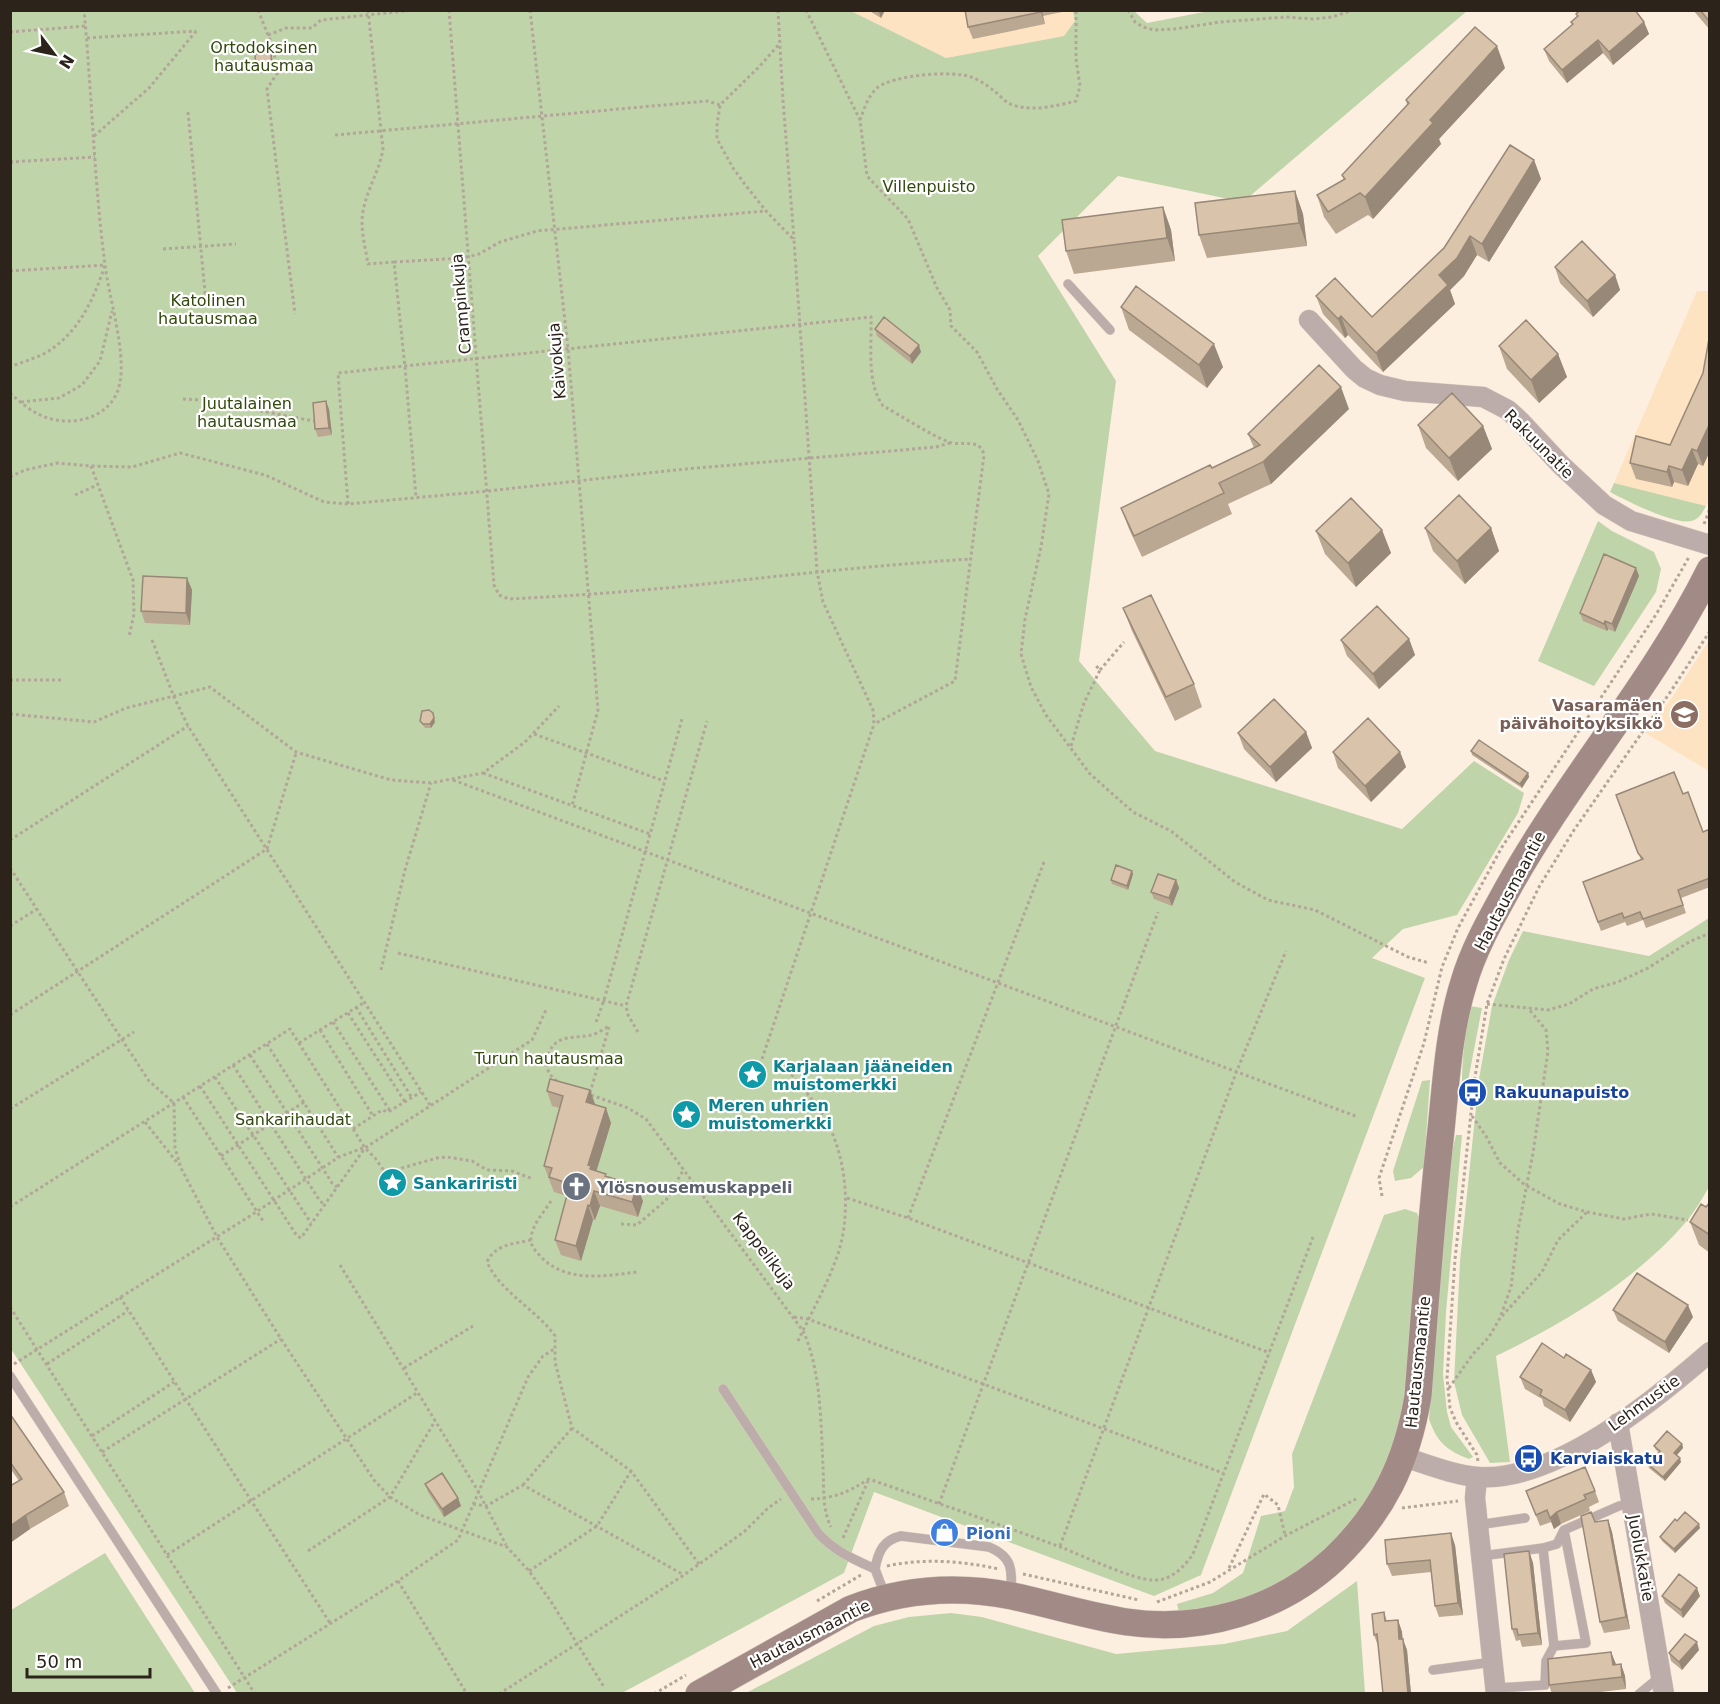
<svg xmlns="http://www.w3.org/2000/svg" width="1720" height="1704" viewBox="0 0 1720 1704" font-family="'DejaVu Sans',sans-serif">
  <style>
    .built { fill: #fee3c3 }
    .green { fill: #c0d4aa }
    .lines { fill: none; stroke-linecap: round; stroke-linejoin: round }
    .lane-casing { stroke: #d7cabc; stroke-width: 10 }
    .street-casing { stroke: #d7cabc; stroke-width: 21 }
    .secondary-casing { stroke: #d7cabc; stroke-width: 28 }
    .path { stroke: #b2a699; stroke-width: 3; stroke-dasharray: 3 3; stroke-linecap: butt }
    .lane { stroke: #bcacaa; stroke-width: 9 }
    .street { stroke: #bcacaa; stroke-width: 20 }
    .secondary { stroke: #a28b87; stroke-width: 27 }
    .wall { fill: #bba892 }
    .shaded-wall { fill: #988877 }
    .building { fill: #d9c3aa; stroke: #988877; stroke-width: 1.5 }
    .labels { text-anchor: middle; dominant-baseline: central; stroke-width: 4.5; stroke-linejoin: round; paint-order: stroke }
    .park-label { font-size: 16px; fill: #31490b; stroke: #fff }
    .street-label { font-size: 16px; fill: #2c231a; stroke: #fff }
    .education-label { font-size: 16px; font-weight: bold; fill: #785e54; stroke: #fff; text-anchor: end }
    .culture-label { font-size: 16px; font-weight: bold; fill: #0d838f; stroke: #fff; text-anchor: start }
    .transit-label { font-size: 16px; font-weight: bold; fill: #164399; stroke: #fff; text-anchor: start }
    .worship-label { font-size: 16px; font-weight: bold; fill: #5b616d; stroke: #fff; text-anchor: start }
    .shop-label { font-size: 16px; font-weight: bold; fill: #366cbe; stroke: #fff; text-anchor: start }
  </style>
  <rect width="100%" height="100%" fill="#fdefe0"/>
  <path class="built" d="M1073,10L1075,21L1064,36L946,58L851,11Z
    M1697,291H1709L1710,498L1706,506L1614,483Z
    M1709,640V771L1645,733L1673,696Z"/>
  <path class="green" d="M1214,10L1467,11L1243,202L1118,176L1038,256L1116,381L1079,661L1155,751L1402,829L1474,761L1524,793L1518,813L1457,915L1403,929L1372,958L1425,978L1201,1575L1154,1596L874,1492L844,1573L622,1693H237L11,1349L10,11H851L946,58L1064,36L1075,21L1073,11H1134L1147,23Z
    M1614,483L1706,506C1703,511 1700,518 1694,520C1679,528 1625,500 1610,492Z
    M1598,521L1612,531L1654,552L1661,569L1656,592L1594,686L1538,661Z
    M1709,918V1187C1702,1199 1695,1211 1686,1222C1635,1281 1566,1322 1496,1356L1510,1462L1490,1463L1462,1415L1454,1382L1460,1261L1479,1079L1492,1006L1509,960L1523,931L1649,956Z
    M1470,1006L1482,1008L1467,1086L1462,1085C1462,1058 1465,1033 1470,1006Z
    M1430,1080L1424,1167L1411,1178L1395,1181L1393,1171L1422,1081Z
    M1456,1135H1462L1446,1312L1443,1374L1447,1412L1451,1427L1473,1457L1469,1459C1446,1450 1437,1442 1429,1419L1446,1177Z
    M1405,1209L1417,1213L1421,1224L1413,1367L1397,1449L1379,1486L1330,1548L1287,1581L1234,1603L1179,1612L1177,1604L1213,1593L1243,1573L1261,1516L1285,1511L1294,1487L1292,1454L1384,1215Z
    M105,1553L195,1693H11V1610Z
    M1357,1581L1365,1693H746L874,1626L909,1617L951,1613L982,1617L1116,1654L1224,1644L1287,1631Z"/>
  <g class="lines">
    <defs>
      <path id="lane" d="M1068,284L1110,330
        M10,1376L217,1694
        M723,1389L818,1533C834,1551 853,1559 875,1569L885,1595
        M1478,1525L1525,1518
        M1543,1548L1557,1544L1564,1530L1619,1506L1631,1503
        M1481,1556L1543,1548L1554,1646
        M875,1569C878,1552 883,1540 901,1536L989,1547C1013,1557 1012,1570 1011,1593
        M1433,1670L1493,1662
        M1496,1688L1545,1685L1546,1661L1554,1646L1586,1643L1564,1530
        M1639,1694L1661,1676"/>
      <path id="street" d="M1309,320L1354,369L1365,378L1380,385L1405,391L1483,397L1508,410L1520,421L1561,465L1604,505L1631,521L1710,545
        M1618,1423L1664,1694
        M1404,1457C1426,1464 1456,1476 1479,1477C1555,1482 1655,1400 1710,1352
        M1477,1477L1475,1498L1496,1694"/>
      <path id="secondary" d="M699,1694L851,1609C903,1589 957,1585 1012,1596C1050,1604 1088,1616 1127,1622C1201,1633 1279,1610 1334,1559C1383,1512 1407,1462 1418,1396C1425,1308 1431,1219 1441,1130C1446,1081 1449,1029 1464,982C1473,950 1492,917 1508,888C1569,778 1654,683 1710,570"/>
    </defs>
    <use href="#lane" class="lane-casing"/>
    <use href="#street" class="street-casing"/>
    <use href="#secondary" class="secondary-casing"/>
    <path class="path" d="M258,10L272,45L278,72L267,89L295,314
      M368,10L383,149C379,174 362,197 362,222C362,236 366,251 368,264L394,262L405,367L416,497
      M449,10L494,585L499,595L509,599C568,596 627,592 686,586C781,576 875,565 971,559
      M530,10L568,348L598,710L572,806
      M778,10L783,100L794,239
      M806,10L860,120L867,176L908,219L937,288L950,310L951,326L977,352L997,389L1018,420L1038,461L1049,494L1041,547L1025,619L1021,654L1031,687L1046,715L1090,774L1133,812L1171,831L1235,882L1268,900L1315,910L1408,957L1429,963
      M1128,10L1135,22L1143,27L1154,30L1175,29L1220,22L1286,17L1313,19L1332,17L1353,10
      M10,32L86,26
      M268,35L286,28H312L321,20L414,10
      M87,38L196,31
      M188,112L206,303
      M860,120C864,109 868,96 877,88C892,75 953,70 971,77C978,79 988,86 994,91C999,94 1003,100 1008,103C1029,113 1055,106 1076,101L1080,86L1076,59V10
      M335,135L707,101L720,105
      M94,136L149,88L197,30
      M10,162L95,157
      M163,249L236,244
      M394,262L463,258L479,254L500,242L537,231L766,211
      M10,271L105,265C95,296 81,328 53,348C42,357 24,361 10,367
      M10,393C19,401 29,410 40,415C70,429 114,419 120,382C126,352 109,297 105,265C94,181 92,95 84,10
      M183,399L202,400L314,421
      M21,402L59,398L82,385L100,361L112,311
      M91,466L133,580L134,614L129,637
      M10,477L25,470L57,463L91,466L132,467L180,453L265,475L324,502L348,504L488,491L675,470L936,447L950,443
      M75,495L97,485
      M348,504L338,373L871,317C872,345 866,382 883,406C902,416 930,435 949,442C962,447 980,437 984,455L955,681L874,724
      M1704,524L1710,509
      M152,640L174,697L188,726L430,1105
      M1100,670L1124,642
      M10,680H61
      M10,714L94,722L126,708L210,687L296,752L391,780L431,783L483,773L525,742L559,706
      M534,734L664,781
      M1071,746L1084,703L1100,670L1095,665
      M483,773L650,834
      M453,780L1358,1117
      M10,840L188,726
      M10,868L149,1081L174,1103L175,1148L181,1168L217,1237L281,1339L374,1480L390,1497L420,1515L507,1547L529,1571L550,1600L604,1687
      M10,926L37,909
      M398,953L626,1006
      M381,970L405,870L431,783
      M1487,1004L1548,1010L1569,1004L1593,989L1618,982L1648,968L1689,942L1710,933
      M356,1007L412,1098
      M348,1013L405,1102
      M10,1015L267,849L296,753
      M333,1022L390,1111
      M596,1022L604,1000L682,719
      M320,1030L373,1116
      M638,1032L628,1015L626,1006L707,721
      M299,1043L365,1002
      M267,1044L338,1157
      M250,1055L332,1183L337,1187
      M762,1059L874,724L873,710L823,602L817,571L794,240L766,211L747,187L733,168L717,139V125L720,105L759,67L780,43
      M233,1065L320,1201L325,1205
      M784,1065C798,1083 815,1101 826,1120C848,1160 852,1220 835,1262C825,1289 810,1315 798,1341
      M215,1077L311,1223
      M557,1081C550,1076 546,1070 547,1061C551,1033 573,1039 592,1035C598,1033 604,1029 609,1026
      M200,1086L297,1236L301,1238L365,1148L532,1040L546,1010
      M590,1093L609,1027
      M591,1095L628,1108L646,1119L803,1331C821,1369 821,1425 823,1467C824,1487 822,1509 831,1527
      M183,1097L263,1221
      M10,1109L134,1032
      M1472,1116L1486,1136L1500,1163L1525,1185L1560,1204L1587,1212L1624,1219L1651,1214L1688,1220
      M145,1122L179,1165
      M353,1129L382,1110L388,1112L421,1092
      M221,1156L304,1102
      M1382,1196L1379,1178L1424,1043L1442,967L1458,928L1502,847L1657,613L1689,557
      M847,1198L908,1218L1270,1353
      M551,1201C544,1212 532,1225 531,1238C530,1247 537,1252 542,1258C568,1283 605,1276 637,1272
      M10,1207L290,1029L365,1148L375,1158L390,1179L402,1168L437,1158L447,1157L472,1161L487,1170L512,1171L533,1179
      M908,1218L1044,862
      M621,1224L637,1225L666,1200L684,1169
      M531,1240C514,1244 495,1244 487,1262C501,1293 536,1309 555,1336V1362L572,1428L631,1471L699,1564
      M340,1265L478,1491L506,1545
      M120,1297L330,1623
      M10,1307L255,1694
      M1502,1316L1542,1272L1558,1240L1587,1212
      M794,1317L808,1319L1223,1473
      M14,1364L250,1216L339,1157L363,1148
      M47,1364L128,1311
      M404,1368L473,1326
      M1449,1388L1473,1354L1489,1337L1500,1318L1511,1287L1518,1230L1533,1153L1548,1051L1546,1030L1528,1008
      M92,1436L174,1382
      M102,1452L281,1339
      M1478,1461L1477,1455L1456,1422L1450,1408L1447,1378L1455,1259L1475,1077L1487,1004L1504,959L1539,887L1574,830L1671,691L1710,631
      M523,1485L572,1428
      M811,1499C836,1498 848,1492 869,1479C934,1502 999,1524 1063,1548C1083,1556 1134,1580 1153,1580C1171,1581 1184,1567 1193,1554L1313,1237
      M473,1504L486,1506L523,1485L684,1575
      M939,1504L1158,912
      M1402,1508L1458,1501
      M843,1538L868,1481
      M1060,1546L1236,1073L1286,951
      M308,1551L390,1497L435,1421
      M167,1555L417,1393
      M887,1566C925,1558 961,1561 999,1569
      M1229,1568L1264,1494L1278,1505L1285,1535
      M529,1571L597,1526L631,1471
      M1023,1574L1139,1600
      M398,1581L467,1694
      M817,1601L861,1575
      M1157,1602L1210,1582L1285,1536L1356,1499
      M228,1688L398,1581L458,1540L528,1377L543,1356L554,1349
      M499,1694L684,1575L745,1531L768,1508L781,1499
      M654,1694L686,1675"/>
    <use href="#lane" class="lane"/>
    <use href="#street" class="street"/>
    <use href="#secondary" class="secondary"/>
  </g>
  <path class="wall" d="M868,10H885L881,18Z
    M965,10H1067V11L1043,16L1045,24L973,39L968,27Z
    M1693,10H1710V30Z
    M1576,14L1644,22L1649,34L1613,65L1603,53L1567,83L1549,61L1544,49L1572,25L1571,22L1577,16Z
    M271,53L272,56L274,72L258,73L256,69Z
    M1505,68L1439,139L1441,144L1373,219L1368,215L1336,234L1324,217L1317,195L1344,180L1342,175L1407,105L1406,100Z
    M1534,160L1541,179L1489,262L1477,255L1464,276L1450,290L1455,304L1383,372L1348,335L1345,338L1323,314L1316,296L1372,317Z
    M1295,191L1303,214L1307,246L1207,258L1199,235Z
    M1163,207L1171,230L1175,261L1074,274L1066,251Z
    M1555,267L1615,275L1620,290L1593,317L1560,283Z
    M1121,307L1223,367L1207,388L1129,330Z
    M875,329L921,352L912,364L877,336Z
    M1710,333V451L1703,466L1698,464L1688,486L1674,482L1672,487L1636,479L1630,463L1670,445L1703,373Z
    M1499,346L1558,354L1567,377L1539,403L1507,369Z
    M329,409L332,435L318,437L315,429Z
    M1349,409L1271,484L1228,504L1232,514L1142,557L1129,529L1121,508L1212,468L1254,448L1248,434Z
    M1418,425L1483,426L1492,449L1458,481L1426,448Z
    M1425,528H1491L1499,551L1465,584L1433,551Z
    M1382,530L1391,553L1356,587L1325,554L1316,531Z
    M1636,568L1639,576L1615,632L1608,629L1607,631L1583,621L1580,613Z
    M187,578L192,590L190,625L145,623L141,611Z
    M1123,608L1194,684L1202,707L1175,721L1132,631Z
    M1409,639L1415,655L1379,689L1347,656L1341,640Z
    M420,721L435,722L431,728H425L422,724Z
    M1306,732L1312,748L1276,782L1244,749L1238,733Z
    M1471,751L1528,773L1529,777L1522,788L1472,755Z
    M1333,752H1400L1406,767L1371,802L1338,768Z
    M1683,794L1703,832L1710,829V887L1681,898L1686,913L1646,928L1643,920L1627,926L1625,922L1601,931L1583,882L1641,860L1616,795Z
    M1133,874L1128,890L1112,884L1111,880Z
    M1176,880L1179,888L1172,906L1154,899L1151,892Z
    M547,1091L595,1105L611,1123L596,1171L643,1201L638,1217L600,1206L595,1220H593L581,1261L561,1255L555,1240L567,1196L554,1192L544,1166L559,1108L552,1106Z
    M1710,1202V1253L1699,1245L1690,1222L1706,1207Z
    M1613,1310L1693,1317L1669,1353L1618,1321Z
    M1564,1358L1591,1370L1596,1382L1570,1422L1544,1406L1542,1399L1525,1389L1520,1377Z
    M10,1414L64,1492L69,1506L30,1529L10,1543V1486L19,1481L10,1468Z
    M1682,1444L1683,1448L1677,1455L1681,1462L1665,1481L1649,1468L1648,1464L1659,1452L1656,1450L1654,1446Z
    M425,1484L458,1498L461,1506L444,1517L428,1492Z
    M1526,1491H1595L1599,1502L1589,1507L1590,1511L1561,1524L1554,1529L1551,1522L1540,1526Z
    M1608,1520L1612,1532L1630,1629L1604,1633L1600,1622L1595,1522Z
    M1677,1521L1700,1528L1675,1553L1662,1541L1660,1537Z
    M1455,1545L1463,1615L1439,1617L1435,1606L1431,1572L1392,1576L1387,1564Z
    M1529,1551L1533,1563L1542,1645L1522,1647L1520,1640L1516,1641L1512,1629Z
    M1662,1596H1700L1683,1618L1665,1603Z
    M1384,1612L1387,1621L1398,1620L1402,1632V1639L1407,1650L1411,1694H1383L1378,1646L1374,1635Z
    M1699,1650L1682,1670L1671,1661L1669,1653Z
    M1621,1664L1625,1676L1626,1689L1584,1694H1552L1549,1685L1616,1665Z"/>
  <path class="shaded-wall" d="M880,10H885L881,18L879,12Z
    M1040,10H1042L1043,16L1045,24Z
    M1644,22L1649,34L1613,65L1609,52Z
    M1598,40L1603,53L1567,83L1562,70Z
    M1497,46L1505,68L1439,139L1441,144L1373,219L1365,197L1430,120Z
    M1534,160L1541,179L1489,262L1482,244Z
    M1295,191L1303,214L1307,246L1299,223Z
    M1163,207L1171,230L1175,261L1167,238Z
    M1470,236L1477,255L1464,276L1450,290L1455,304L1383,372L1376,353Z
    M1615,275L1620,290L1593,317L1587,301Z
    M1341,316L1348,335L1345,338L1338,319Z
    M1214,344L1223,367L1207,388L1199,365Z
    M919,345L921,352L912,364L910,356Z
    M1558,354L1567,377L1539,403L1531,380Z
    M1341,387L1349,409L1271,484L1263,462Z
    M326,401L329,409L332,435L329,428Z
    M1710,423V451L1703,466L1697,451Z
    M1483,426L1492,449L1458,481L1449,458Z
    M1692,449L1698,464L1688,486L1682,470Z
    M1669,466L1674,482L1672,487L1667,472Z
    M1491,528L1499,551L1465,584L1457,561Z
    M1382,530L1391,553L1356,587L1348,563Z
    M1636,568L1639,576L1615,632L1612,624Z
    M187,578L192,590L190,625L186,613Z
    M1605,621L1608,629L1607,631L1604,624Z
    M1409,639L1415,655L1379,689L1373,674Z
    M433,713L435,722L431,728L430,724Z
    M1306,732L1312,748L1276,782L1270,767Z
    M1400,752L1406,767L1371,802L1365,786Z
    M1528,773L1529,777L1522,788L1520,784Z
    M1132,871L1133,874L1128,890L1127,886Z
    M1176,880L1179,888L1172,906L1169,898Z
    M590,1090L595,1104L592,1117L586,1102Z
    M606,1108L611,1123L595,1176L588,1165Z
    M637,1186L643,1201L638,1217L632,1202Z
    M594,1191L600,1206L595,1220L590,1206Z
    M588,1205L593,1220L581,1261L576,1246Z
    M1688,1305L1693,1317L1669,1353L1665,1342Z
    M1591,1370L1596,1382L1570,1422L1565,1410Z
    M1682,1444L1683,1448L1675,1457L1674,1453Z
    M1680,1458L1681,1462L1665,1481L1663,1477Z
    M458,1498L461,1506L444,1517L442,1509Z
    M1557,1512L1561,1524L1554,1529L1550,1518Z
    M26,1515L30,1529L10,1543V1526Z
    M1608,1520L1612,1532L1630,1629L1626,1617Z
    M1699,1524L1700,1528L1675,1553L1674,1549Z
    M1451,1533L1455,1545L1463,1615L1458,1603Z
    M1529,1551L1533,1563L1542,1645L1538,1633Z
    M1697,1588L1700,1596L1683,1618L1681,1610Z
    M1398,1620L1402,1632L1404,1651L1399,1639Z
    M1403,1639L1407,1650L1411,1694H1408Z
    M1697,1642L1699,1650L1682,1670L1679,1662Z
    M1611,1652L1616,1664L1617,1677L1613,1665Z
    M1621,1664L1625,1676L1626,1689L1622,1677Z"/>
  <path class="building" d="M965,10H1040L1041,12L968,27Z
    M1580,10H1635L1644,22L1609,52L1598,40L1562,70L1544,49L1573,24L1571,22L1578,16L1576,14Z
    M1700,10H1710V22Z
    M1475,27L1497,46L1430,120L1433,123L1365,197L1360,193L1328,212L1317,195L1345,179L1342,175L1409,103L1406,100Z
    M271,53L272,68L256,69L255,54Z
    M1510,145L1534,160L1482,244L1470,236L1457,258L1439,275L1448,285L1376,353L1341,316L1338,319L1316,296L1335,278L1372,317L1444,248Z
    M1295,191L1299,223L1199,235L1195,203Z
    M1163,207L1167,238L1066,251L1062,220Z
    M1582,241L1615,275L1587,301L1555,267Z
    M1136,286L1214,344L1199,365L1121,307Z
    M884,317L919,345L910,356L875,329Z
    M1526,320L1558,354L1531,380L1499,346Z
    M1710,333V423L1697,451L1692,449L1682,470L1669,466L1667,472L1630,463L1636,436L1670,445L1703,373Z
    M1319,365L1341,387L1263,462L1219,483L1224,493L1134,536L1121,508L1210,465L1212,468L1260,445L1248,434Z
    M1452,393L1483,426L1449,458L1418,425Z
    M326,401L329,428L315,429L313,403Z
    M1459,495L1491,528L1457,561L1425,528Z
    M1351,498L1382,530L1348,563L1316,531Z
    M1604,554L1636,568L1612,624L1605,621L1604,624L1580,613Z
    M143,576L187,578L186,613L141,611Z
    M1151,595L1194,684L1166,697L1123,608Z
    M1377,606L1409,639L1373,674L1341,640Z
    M1274,699L1306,732L1270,767L1238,733Z
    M429,710L433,713L434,718L430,724H423L420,721L422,711Z
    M1368,718L1400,752L1365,786L1333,752Z
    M1479,740L1528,773L1520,784L1471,751Z
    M1674,772L1683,794L1688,792L1703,832L1710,829V878L1678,890L1683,905L1643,919L1640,912L1624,918L1622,913L1598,922L1583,882L1643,859L1638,853L1616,795Z
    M1116,865L1132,871L1127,886L1111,880Z
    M1158,874L1176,880L1169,898L1151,892Z
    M550,1079L590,1090L586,1102L606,1108L588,1165L591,1166L590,1169L606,1174L605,1176L637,1186L632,1202L594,1191L590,1206L588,1205L576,1246L555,1240L570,1184L549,1177L552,1168L544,1166L563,1096L547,1091Z
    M1710,1202V1235L1690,1222L1701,1204L1706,1207Z
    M1637,1273L1688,1305L1665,1342L1613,1310Z
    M1542,1343L1564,1358L1566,1354L1591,1370L1565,1410L1540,1395L1542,1390L1520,1377Z
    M10,1414L64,1492L26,1515L10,1526V1486L22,1479L10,1462Z
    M1667,1431L1682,1444L1674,1453L1680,1458L1663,1477L1648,1464L1660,1451L1654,1446Z
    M1585,1467L1595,1491L1584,1495L1586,1499L1557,1512L1550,1518L1547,1510L1536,1515L1526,1491Z
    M442,1473L458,1498L442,1509L425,1484Z
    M1591,1512L1595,1522L1608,1520L1626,1617L1600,1622L1581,1516Z
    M1685,1512L1699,1524L1674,1549L1660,1537L1675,1519L1677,1521Z
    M1451,1533L1458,1603L1435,1606L1430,1560L1387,1564L1385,1540Z
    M1529,1551L1538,1633L1518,1635L1517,1629H1512L1504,1554Z
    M1679,1574L1697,1588L1681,1610L1662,1596Z
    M1384,1612L1385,1621L1398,1620L1399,1639H1403L1408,1694H1383L1377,1634L1374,1635L1372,1614Z
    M1685,1634L1697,1642L1679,1662L1669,1653Z
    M1611,1652L1613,1665L1621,1664L1622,1677L1549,1685L1548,1659Z"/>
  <defs>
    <symbol id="school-disc" viewBox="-11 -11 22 22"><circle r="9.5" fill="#8d6e63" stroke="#fff"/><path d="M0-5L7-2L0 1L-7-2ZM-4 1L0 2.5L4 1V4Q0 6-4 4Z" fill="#fff"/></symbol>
    <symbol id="sight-disc" viewBox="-11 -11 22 22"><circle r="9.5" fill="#0f9aa8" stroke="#fff"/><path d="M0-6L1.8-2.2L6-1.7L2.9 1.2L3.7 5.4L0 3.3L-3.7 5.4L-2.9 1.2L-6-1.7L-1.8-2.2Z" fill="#fff"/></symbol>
    <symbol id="bus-disc" viewBox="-11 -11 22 22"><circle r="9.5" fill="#1a4fb4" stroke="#fff"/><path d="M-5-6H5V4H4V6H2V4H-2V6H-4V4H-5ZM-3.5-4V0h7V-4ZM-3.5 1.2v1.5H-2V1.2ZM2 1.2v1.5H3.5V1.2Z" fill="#fff"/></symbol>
    <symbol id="church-disc" viewBox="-11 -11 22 22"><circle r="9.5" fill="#6b7280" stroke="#fff"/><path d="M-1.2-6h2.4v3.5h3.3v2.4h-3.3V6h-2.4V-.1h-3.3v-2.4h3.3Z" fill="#fff"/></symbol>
    <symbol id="shop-disc" viewBox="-11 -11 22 22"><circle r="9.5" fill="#3f7fe0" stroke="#fff"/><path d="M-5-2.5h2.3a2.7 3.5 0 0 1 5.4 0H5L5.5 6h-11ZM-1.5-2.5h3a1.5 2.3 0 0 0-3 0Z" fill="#fff"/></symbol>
  </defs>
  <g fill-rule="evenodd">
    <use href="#school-disc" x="1668" y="698" width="33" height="33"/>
    <use href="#sight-disc" x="736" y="1058" width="33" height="33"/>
    <use href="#bus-disc" x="1456" y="1076" width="33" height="33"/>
    <use href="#sight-disc" x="670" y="1098" width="33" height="33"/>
    <use href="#sight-disc" x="376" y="1166" width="33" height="33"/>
    <use href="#church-disc" x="560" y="1170" width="33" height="33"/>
    <use href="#bus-disc" x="1512" y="1442" width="33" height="33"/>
    <use href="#shop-disc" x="928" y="1516" width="33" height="33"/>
  </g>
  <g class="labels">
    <g class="park-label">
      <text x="264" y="47">Ortodoksinen<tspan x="264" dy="18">hautausmaa</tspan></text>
      <text x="929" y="186">Villenpuisto</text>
      <text x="208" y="300">Katolinen<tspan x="208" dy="18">hautausmaa</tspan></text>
      <text x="247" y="403">Juutalainen<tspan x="247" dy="18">hautausmaa</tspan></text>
      <text x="549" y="1058">Turun hautausmaa</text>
      <text x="293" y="1119">Sankarihaudat</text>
    </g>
    <g class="street-label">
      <text transform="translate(461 304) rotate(-95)">Crampinkuja</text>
      <text transform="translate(557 361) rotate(-95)">Kaivokuja</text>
      <text transform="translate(1539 444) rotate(45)">Rakuunatie</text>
      <text transform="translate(1510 891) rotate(-62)">Hautausmaantie</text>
      <text transform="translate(764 1251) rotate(53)">Kappelikuja</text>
      <text transform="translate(1418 1362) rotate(-84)">Hautausmaantie</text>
      <text transform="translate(1644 1403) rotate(-36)">Lehmustie</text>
      <text transform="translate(1641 1558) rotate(80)">Juolukkatie</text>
      <text transform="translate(810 1634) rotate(-27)">Hautausmaantie</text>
    </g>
    <g class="education-label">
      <text x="1663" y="705">Vasaramäen<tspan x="1663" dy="18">päivähoitoyksikkö</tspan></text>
    </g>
    <g class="culture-label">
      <text x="773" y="1066">Karjalaan jääneiden<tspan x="773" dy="18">muistomerkki</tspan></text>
      <text x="708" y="1105">Meren uhrien<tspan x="708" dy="18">muistomerkki</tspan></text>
      <text x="413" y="1183">Sankariristi</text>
    </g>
    <g class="transit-label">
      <text x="1494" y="1092">Rakuunapuisto</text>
      <text x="1550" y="1458">Karviaiskatu</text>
    </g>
    <g class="worship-label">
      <text x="597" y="1187">Ylösnousemuskappeli</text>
    </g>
    <g class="shop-label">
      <text x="966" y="1533">Pioni</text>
    </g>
  </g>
  <rect width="1720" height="1704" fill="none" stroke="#2c231a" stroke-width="24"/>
  <g transform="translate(54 54) rotate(122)" stroke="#ffffff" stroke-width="4.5" paint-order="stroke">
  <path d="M0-4.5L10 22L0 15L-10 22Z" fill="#2c231a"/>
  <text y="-9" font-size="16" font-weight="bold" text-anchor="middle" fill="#2c231a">N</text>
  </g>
  <path d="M27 1668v9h123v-9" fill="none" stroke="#2c231a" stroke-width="3"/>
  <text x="36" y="1668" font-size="18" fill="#2c231a" stroke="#ffffff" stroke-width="4.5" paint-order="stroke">50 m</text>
</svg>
